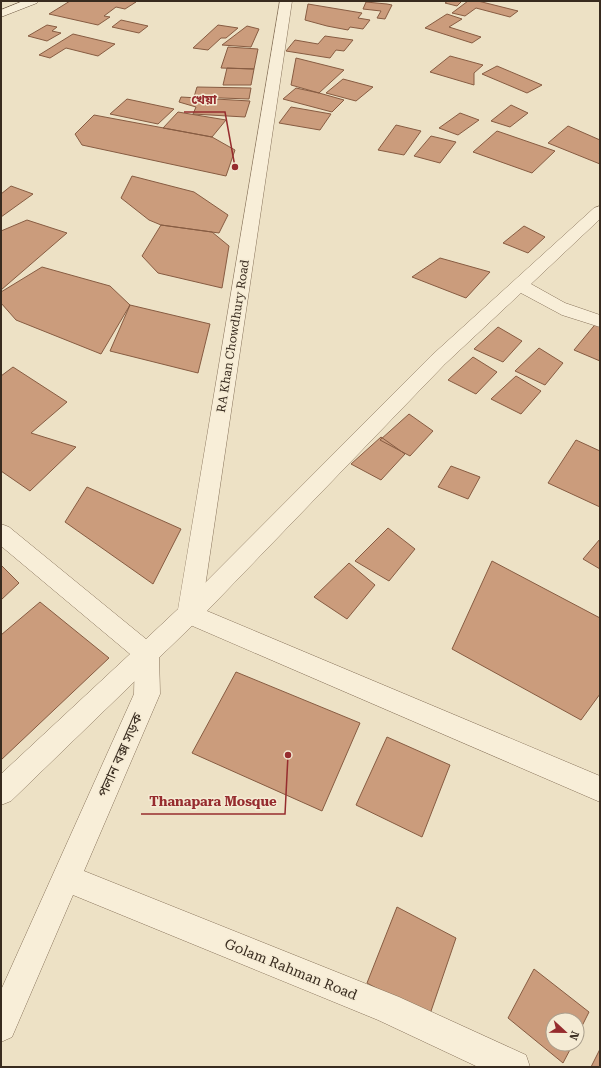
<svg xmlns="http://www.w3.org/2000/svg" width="601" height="1068" viewBox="0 0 601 1068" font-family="'Roboto Serif','Noto Sans Bengali',serif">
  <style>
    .building { fill: #cb9c7c; stroke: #875c42 }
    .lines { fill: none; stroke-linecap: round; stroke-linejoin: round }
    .minor-casing { stroke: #88735b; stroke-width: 1 }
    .tertiary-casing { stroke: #88735b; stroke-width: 1 }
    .secondary-casing { stroke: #6a543e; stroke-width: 1 }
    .minor { fill: #f8eed8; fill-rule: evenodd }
    .tertiary { fill: #f8eed8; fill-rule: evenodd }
    .secondary { fill: #f8eed8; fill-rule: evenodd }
    .labels { text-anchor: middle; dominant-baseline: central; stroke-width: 3; stroke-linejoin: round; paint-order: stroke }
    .street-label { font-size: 12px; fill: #382b1f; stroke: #f5ebd4 }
    .near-street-label { font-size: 14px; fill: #382b1f; stroke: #f5ebd4 }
    .leader { fill: none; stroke: #962c2e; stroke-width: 1.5 }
    .callout-dot { fill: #962c2e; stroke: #f5ebd4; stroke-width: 1.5 }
    .callout-label { font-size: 13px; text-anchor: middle; font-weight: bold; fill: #962c2e; stroke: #f5ebd4; stroke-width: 3; stroke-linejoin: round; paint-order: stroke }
  </style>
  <rect width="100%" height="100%" fill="#ede1c5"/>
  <path class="building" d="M70,1H130L136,2L125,9L116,7L104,16L110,17L98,25L49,14Z
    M448,1H462L457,6L445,3Z
    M468,1H478L518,11L510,17L476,8L465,16L452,13Z
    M366,2L387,4L392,5L385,19L377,18L381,11L363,9Z
    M308,4L362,13L358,18L370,20L363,29L350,27L348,30L327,26L305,20Z
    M447,14L462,19L449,27L481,37L472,43L425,28Z
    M121,20L148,26L139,33L112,27Z
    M47,25L57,27L52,31L61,33L47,41L28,36Z
    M218,25L238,28L226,38H221L208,50L193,48Z
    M247,26L259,29L251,47L222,45Z
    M73,34L115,44L98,56L66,48L50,58L39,55Z
    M325,36L353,40L344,51L336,50L330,58L286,51L295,40L318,44Z
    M228,47L258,49L254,69L221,68Z
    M450,56L483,65L474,73V85L430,72Z
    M296,58L344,70L319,93L291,85Z
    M497,66L542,85L527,93L482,74Z
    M227,68L254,69L251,85H223Z
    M343,79L373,87L356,101L326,93Z
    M197,87L251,88L249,99L194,97Z
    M296,88L319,93L344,100L332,112L283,99Z
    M181,97L250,101L245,117L193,114L196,107L179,102Z
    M127,99L174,109L158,124L110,114Z
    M511,105L528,113L510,127L491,121Z
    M291,107L331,114L320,130L279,123Z
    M178,112L226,120L212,137L163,128Z
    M460,113L479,120L458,135L439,128Z
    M94,115L212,137L235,150L226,176L82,145L75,134Z
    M396,125L421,131L404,155L378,150Z
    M568,126L600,140V164L548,143Z
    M497,131L555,151L532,173L473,152Z
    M431,136L456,142L440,163L414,156Z
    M132,176L194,192L228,215L219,233L161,225L149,220L121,198Z
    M11,186L33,194L1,217V194Z
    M27,220L67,233L1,290V231Z
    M161,225L212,232L229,246L222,288L158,273L142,256Z
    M524,226L545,237L528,253L503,243Z
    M440,258L490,272L466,298L412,277Z
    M42,267L110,286L130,305L101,354L16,320L1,303V292Z
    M130,305L210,324L198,373L110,351Z
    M598,321L600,322V361L574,350Z
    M498,327L522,341L503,362L474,349Z
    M539,348L563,363L545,385L515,371Z
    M473,357L497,372L476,394L448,380Z
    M13,367L67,402L31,433L76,447L30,491L1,471V376Z
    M516,376L541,391L521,414L491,399Z
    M409,414L433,431L410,456L380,440Z
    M381,437L405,454L381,480L351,464Z
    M576,440L600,451V507L548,483Z
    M451,466L480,477L468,499L438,487Z
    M87,487L181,529L153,584L65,522Z
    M388,528L415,549L389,581L355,561Z
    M600,539V569L583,559Z
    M492,561L600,618V694L581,720L452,649Z
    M349,563L375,585L347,619L314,597Z
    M1,565L19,583L1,600Z
    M40,602L109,658L1,760V635Z
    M236,672L360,723L322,811L192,753Z
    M387,737L450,765L422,837L356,805Z
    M397,907L456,938L429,1017L367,983Z
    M534,969L589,1012L577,1036V1020H553V1044H573L563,1063L508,1018Z
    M600,1049V1067H591Z"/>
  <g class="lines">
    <defs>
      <path id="minor" d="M600,206V219L531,284L565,303L600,315V327L562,315L521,293L445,364L207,611L600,776V802L181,621L177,614L181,607L431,356L594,208Z
        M147,643L156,646L159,654L160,694L84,871L399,997L526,1055L530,1067H478L378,1020L73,895L12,1037L1,1042V990L134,694L135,654L138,646Z"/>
      <path id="tertiary" d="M280,1H292L201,614L197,621L11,801L1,805V774L130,654L1,546V524L9,527L146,639L178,609Z"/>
      <path id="secondary" d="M23,1H39L37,3L1,17V10Z"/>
    </defs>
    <use href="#minor" class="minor-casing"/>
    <use href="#tertiary" class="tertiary-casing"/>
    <use href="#secondary" class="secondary-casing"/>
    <use href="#minor" class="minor"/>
    <use href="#tertiary" class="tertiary"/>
    <use href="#secondary" class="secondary"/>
  </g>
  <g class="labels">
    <g class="street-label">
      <text transform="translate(233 336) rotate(-81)">RA Khan Chowdhury Road</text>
    </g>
    <g class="near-street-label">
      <text transform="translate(120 755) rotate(-66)">পলান বক্স সড়ক</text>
      <text transform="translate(291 969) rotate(22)">Golam Rahman Road</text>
    </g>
  </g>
  <path class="leader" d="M235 167L225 112H184M288 755L285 814H141"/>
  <g class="callout-dot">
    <circle cx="235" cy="167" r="4"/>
    <circle cx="288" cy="755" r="4"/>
  </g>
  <g class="callout-label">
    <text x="204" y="104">খেয়া</text>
    <text x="213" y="806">Thanapara Mosque</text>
  </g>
  <rect width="601" height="1068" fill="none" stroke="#382b1f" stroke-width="4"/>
  <g transform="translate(565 1032) rotate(112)"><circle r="19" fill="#f5ebd4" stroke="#a99e8c"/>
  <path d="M0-3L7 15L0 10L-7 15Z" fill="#962c2e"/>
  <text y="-6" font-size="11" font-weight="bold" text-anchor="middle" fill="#382b1f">N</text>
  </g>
</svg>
